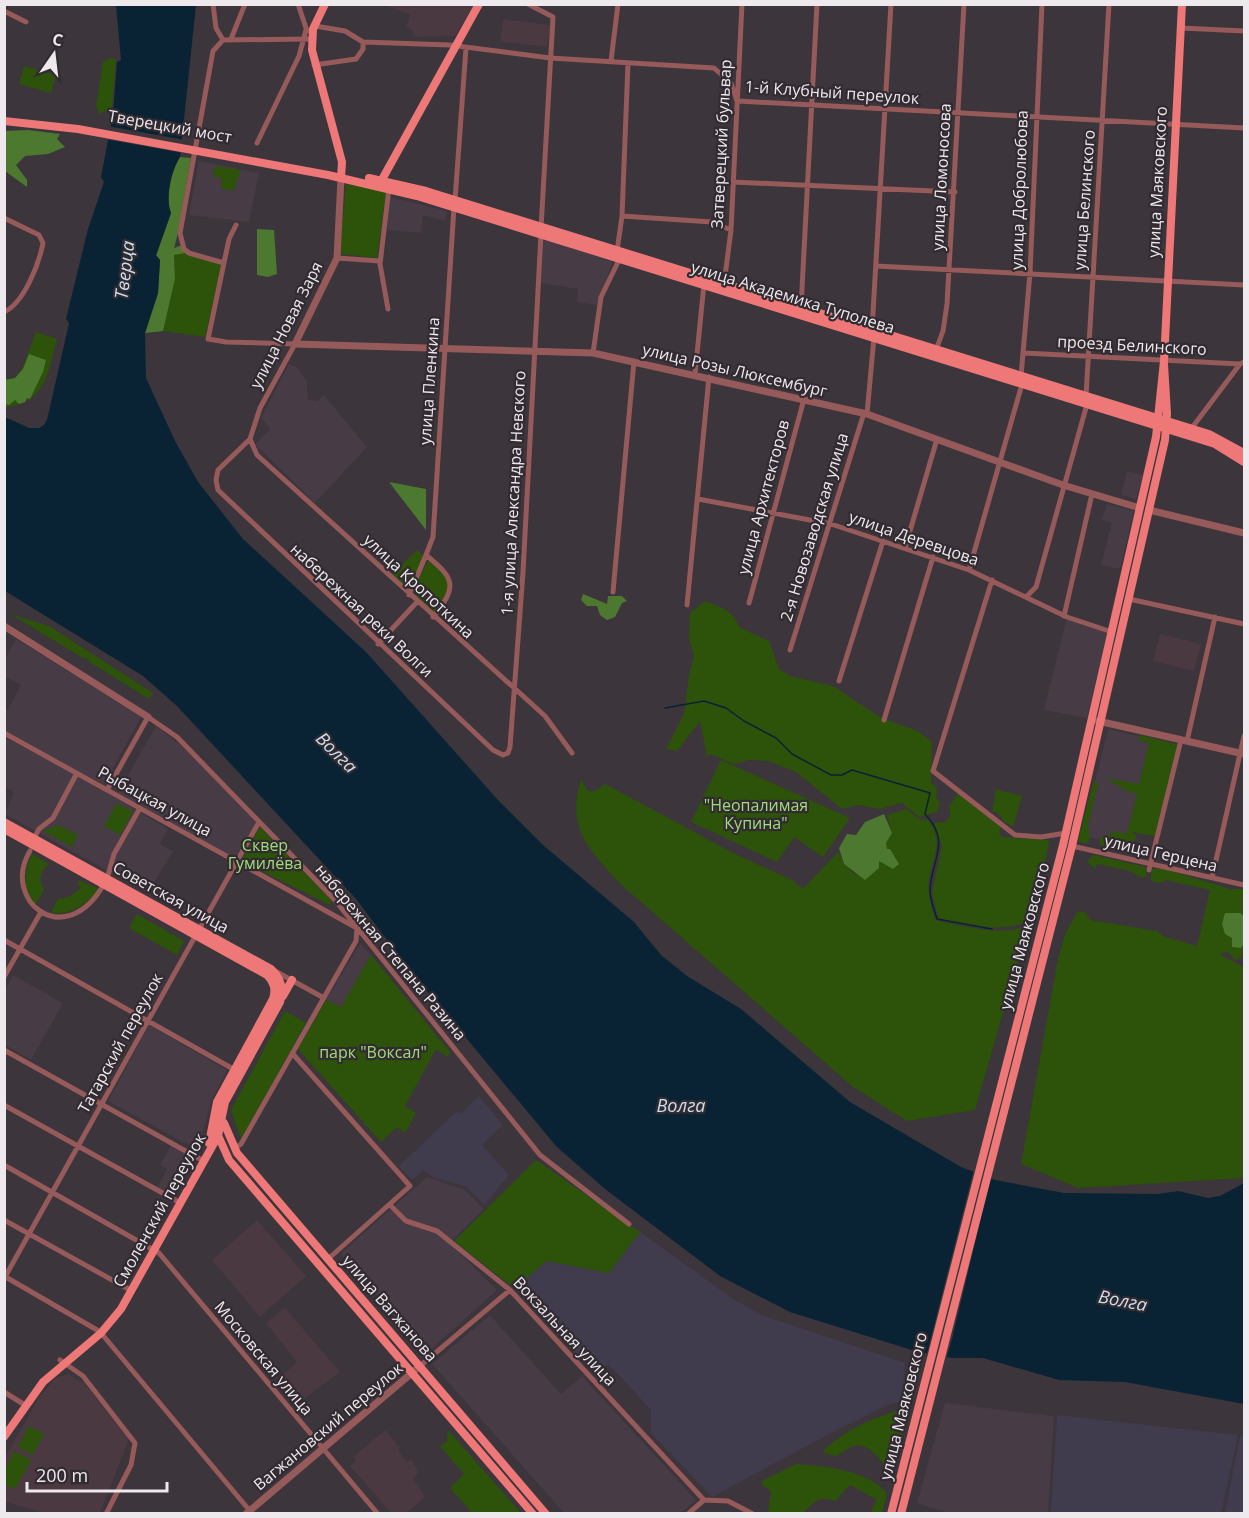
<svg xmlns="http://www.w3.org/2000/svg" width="1249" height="1518" viewBox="0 0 1249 1518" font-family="'Open Sans',sans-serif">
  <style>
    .built { fill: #473b46 }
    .industrial { fill: #413c4d }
    .education { fill: #4b3942 }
    .green { fill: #2c5309 }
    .forest { fill: #4d782f }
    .water { fill: #092334 }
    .pier { fill: #3c353b }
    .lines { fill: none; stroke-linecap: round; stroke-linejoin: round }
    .stream { stroke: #092334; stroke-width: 1.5 }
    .minor { stroke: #955a59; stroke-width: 5 }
    .tertiary { stroke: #955a59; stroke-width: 7 }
    .primary { stroke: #e77; stroke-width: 8 }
    .labels { text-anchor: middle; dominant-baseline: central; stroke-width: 4.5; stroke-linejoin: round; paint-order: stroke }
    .street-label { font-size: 16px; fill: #ede9ec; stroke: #322b31 }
    .park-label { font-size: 16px; fill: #a0dc7a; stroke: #322b31 }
    .water-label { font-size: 18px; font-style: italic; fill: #ccdfee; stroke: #322b31 }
  </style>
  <rect width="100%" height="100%" fill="#3c353b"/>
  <path class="built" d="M199,161L259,173L249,222L189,215Z
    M390,197L447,211L445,221L423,215L421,233L387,230Z
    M547,240L613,262L597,305L577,302L578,289L541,283L543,241Z
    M289,364L297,367L307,381L308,400L317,401L324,395L367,447L315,503L255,444L270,429L261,418Z
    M1127,471L1143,475L1136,499L1121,495Z
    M1107,504L1134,511L1120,569L1101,565L1112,523L1102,520Z
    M1067,617L1108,631L1087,718L1044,710Z
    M16,639L141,717L104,785L5,732V714L21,685L5,676V659Z
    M156,726L193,755L257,823L236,859L118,793Z
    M1108,729L1151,739L1125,846L1082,835Z
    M4,737L78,775L168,829L160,844L173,851L148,893L5,814L14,792L5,787Z
    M360,944L371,955L341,1008L326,1000Z
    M13,975L63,1003L31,1060L5,1045V990Z
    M149,1025L227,1070L212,1099L198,1150L108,1101Z
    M171,1145L194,1157L173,1196L157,1188L167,1169L160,1165Z
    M427,1177L465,1190L484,1209L449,1243L497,1290L427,1353L340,1254Z
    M490,1315L561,1394L582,1376L696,1500L681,1513H564L432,1364Z
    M945,1403L1054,1416L1048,1513H948L917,1503Z"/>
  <path class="industrial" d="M479,1096L503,1125L482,1145L509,1175L484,1205L467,1187L433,1177L423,1170L412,1180L399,1166L456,1112L461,1113Z
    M640,1232L733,1299L764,1316L905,1363L902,1401L887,1405L827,1435L712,1497L651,1433V1410L622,1378L609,1365L591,1369L519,1292L521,1290L518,1286L546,1261L609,1273Z
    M1057,1415L1238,1435L1221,1513H1051Z
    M1240,1436L1244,1437V1513H1225Z"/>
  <path class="education" d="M385,5H474L455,36L414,37L413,30L406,27L410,15Z
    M503,19L550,25L547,47L500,42Z
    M1160,634L1201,644L1194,671L1153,661Z
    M257,1220L306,1276L260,1317L212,1260Z
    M285,1308L340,1372L297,1404L277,1380L297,1362L266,1323Z
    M68,1374L85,1384L129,1439L100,1513H45L5,1502V1457L39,1398L55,1378Z
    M385,1430L400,1448L398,1450L407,1462L411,1459L419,1472L413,1478L425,1497L406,1513H391L350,1466L356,1461L353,1457Z"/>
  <path class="green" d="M110,58L116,59L112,107L100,114L96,106L103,62Z
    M24,66L56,75L51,93L19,84Z
    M215,166L241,170L233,191L221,188L222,178L213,177Z
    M346,184L386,192L377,258L340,254Z
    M186,253L222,264L205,337L163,331L175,279L174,254Z
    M36,332L57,339C48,373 46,403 5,407L4,379L15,378L22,369Z
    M417,550L424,556L410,585L403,587L392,575Z
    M429,560L446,575L449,590L435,613L432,614L415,597L420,575Z
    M705,601C721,607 733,610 739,627L769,641L779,669L790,676L833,686L881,718L918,731L932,742L931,783L937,788L936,797L940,804L937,812L919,817L902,803L880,809L858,805L842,809L796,772L768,761L749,760L734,764L710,754L707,757L700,721L677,751L666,749L684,714L689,675L694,656L689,638L690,613Z
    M10,614L49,626L153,693L149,699L88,661L89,659L83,658Z
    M1140,735L1176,744L1177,747L1155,836L1131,832L1137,836L1126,852L1103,848L1099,842L1102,836L1111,835L1112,831L1127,834L1137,794L1126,791L1106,778L1139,784L1149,743L1138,740Z
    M721,760L850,818L823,857L794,837L777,862L691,822Z
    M581,780L588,791H595L605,784L735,854L792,880L803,889L838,852L844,864L856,875L879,861L897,859L887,849L885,843L892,833L887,815L906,809L919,819L928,820C944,840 933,858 929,879C927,893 931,906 935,920C966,927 999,936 1028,926L975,1110L907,1121L853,1087L618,882C588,847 566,828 581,780Z
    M1094,780L1098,784L1088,825L1090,837L1087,843H1082L1078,841Z
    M996,789L1022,796L1013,827L1002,820V817L994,811L992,812Z
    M958,793L1001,827L999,833L1002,837L1049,840C1048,853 1034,912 1027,920C1013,934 953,926 938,917L932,893L942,846L934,823L946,822L950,816L949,807Z
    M117,803L133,812L120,835L104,826Z
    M58,825L78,835L72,847L43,831Z
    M260,827L332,901L330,905L241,861Z
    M32,854L49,864C42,870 37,877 44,890L35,905C22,890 23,871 32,854Z
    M1093,855L1146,867V876L1142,878L1130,871L1097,864L1095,869L1087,862Z
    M1151,869H1164L1230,889H1244V916L1225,928L1232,938L1244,944L1241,958L1235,960L1227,951L1220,955L1244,967V1178L1078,1188L1021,1164L1058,959L1065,934L1078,911L1086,913L1090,920L1157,931L1163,936L1197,946L1210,890L1166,880L1161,883L1151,881Z
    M79,880L99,889C85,905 73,915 51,913L58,899L69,897L81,888L78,884Z
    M137,914L184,941L177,955L129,928Z
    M371,955L450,1052L448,1057L436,1049L405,1106L416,1113L405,1133L397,1127L381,1142L298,1049L326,1000L341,1007Z
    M285,1011L306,1023L241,1139L231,1110Z
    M536,1160L640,1232L609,1273L546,1261L518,1286L522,1290L519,1292L454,1241Z
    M896,1411L907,1414L892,1472H888C883,1461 865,1439 851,1447C846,1450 841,1454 835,1456L824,1453V1450C843,1431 871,1419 896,1411Z
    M29,1426L44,1434L33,1455L18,1447Z
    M448,1430L521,1513H472L450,1488L464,1474L440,1446L447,1441Z
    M14,1451L31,1460L15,1489L4,1484L5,1470Z
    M796,1464C826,1466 866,1470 887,1493L882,1513H870L877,1500L851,1485C843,1489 842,1497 835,1501C818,1495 815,1501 803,1513H768L771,1491L762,1485V1481Z"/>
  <path class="forest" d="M28,130L60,134L57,139L65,147L48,154L25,156L16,165L27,180V187L5,171L4,131Z
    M180,157L191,158L178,233L174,248L182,245L186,253L174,255L175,279L163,331L145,333L158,293L160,260L156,256L171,213C165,199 171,171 180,157Z
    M257,229L274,230L277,274L268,277L257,275Z
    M29,354L46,360L43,372L30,399L27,398L25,402L19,404L15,400L9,405L5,404V380L15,378L23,369Z
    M389,482L426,489V530Z
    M583,594L607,604L608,596H622L627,601L622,603L615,617L607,620L600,615L597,606H587L581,600Z
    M884,814L892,833L886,843L887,849H890L899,864L893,869L879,861V868L865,880L844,864L839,848L847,834L856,835L865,822Z
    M1225,913H1240L1244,916V944L1241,948L1232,947V938L1225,934L1222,924Z"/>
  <path class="water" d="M116,5H196L180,157C171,171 165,198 171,213L156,255L160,260L158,293L145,333L146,378L175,441L198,482L243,539L367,653L497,799L543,845L634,922L661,955L687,976L741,1009L850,1102L961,1167L995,1180L1064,1193L1158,1194L1178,1191L1208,1198L1220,1196L1244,1183V1404L1125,1382L1059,1380L983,1358H952L915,1351L790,1312L720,1276L605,1189L556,1146L412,973L356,899L177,706L143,676L5,591V417L34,428H39L47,420L69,323L66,319L88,229L104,182L101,177L113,114L117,62L121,60Z"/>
  <path class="pier" d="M107,126L185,140L183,153L105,139Z
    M64,322L69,323L45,424L39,428H29L5,417V414L30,425H38L42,422Z
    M974,1169L991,1176L952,1339L946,1360L926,1357Z"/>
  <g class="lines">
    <path class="stream" d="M665,708L704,701L726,708L744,721L776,738L792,754L831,775H842L852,770L930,793L925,814C952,842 931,860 930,890C930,900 934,909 937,919L992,929
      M1244,985V986"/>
    <path class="minor" d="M213,4L216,28L223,40
      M298,4L307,31
      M528,4L553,17L541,228
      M4,11L26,22
      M315,26L345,31L363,42L450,45L550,58L714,68L731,83L737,101L1244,128
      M1181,28L1244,31
      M231,39L245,4
      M223,40L213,51L180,233L184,249L189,253L224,263
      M223,40L308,39
      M611,61L618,4
      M314,65L356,59L363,49V42
      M257,143L299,56L306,30
      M733,182L955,192
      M455,200L466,48
      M622,216L712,222L731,230
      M4,218L39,235L43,243C39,264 24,303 4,312
      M236,225L229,239L208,339L226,342L295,344L260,408L250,439L218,470L216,480L218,490L493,750L503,755L508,753L510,747L523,572L541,234
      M617,251L622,216L628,63
      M337,258L380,261
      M876,266L1244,285
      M724,284L731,230L742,4
      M801,308L817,4
      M388,309L380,264L389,188
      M872,330L891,4
      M936,350L943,331L947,304L964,4
      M593,353L601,297L620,258
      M1024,353L1240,364L1244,362
      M695,374L704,284
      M1021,376L1030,273L1042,4
      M1086,396L1109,4
      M867,414L874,337
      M1191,429L1240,364
      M250,439L257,455L545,716L572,753
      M698,499L831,524L969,570L1067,617L1112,632
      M905,548L937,439
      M426,555L433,537L454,207
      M969,570L1022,384
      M992,580L933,771L1015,835L1041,837L1066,833
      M613,592L634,361
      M409,595L426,555C455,579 458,586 433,617
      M1026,597L1036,587L1087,404
      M1129,599L1244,624
      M749,603L804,399
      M687,605L709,377
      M1064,616L1092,494
      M378,644L417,602
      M790,650L864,413
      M839,681L883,541
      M884,720L933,557
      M4,733L355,927
      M1187,741L1215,617
      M107,790L148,717L177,737L334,899L540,1155L629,1224
      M34,838L39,829L53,818L77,773
      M1072,846L1244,885
      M30,851C0,900 65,953 104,884
      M1149,870L1181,740
      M1212,878L1244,736
      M107,879L114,854L140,808
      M4,940L235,1070
      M275,971L324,998
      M4,977L41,912
      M4,1050L200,1159
      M292,1053L410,1186L328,1259
      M4,1105L177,1201
      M234,1149L241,1144L356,941L357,929
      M4,1165L159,1253L378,1514
      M390,1205L406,1221L437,1231L510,1290L704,1500
      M4,1220L132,1291
      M4,1276L97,1330
      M5,1277L259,822
      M101,1333L250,1511
      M60,1360L83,1376L135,1443L131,1465L106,1514
      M420,1366L510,1290
      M4,1392L25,1405
      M704,1500L728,1501L753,1514
      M688,1514L704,1500"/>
    <path class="tertiary" d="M341,178L337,258L295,344L593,353L867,414L1063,485L1140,508
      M1149,510L1244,533
      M4,626L148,717
      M1098,721L1244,754
      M246,1514L420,1366"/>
    <path class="primary" d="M325,4L313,29L312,50L342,162L341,178
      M4,121L78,129L328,175L417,196L1215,444L1244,462
      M369,178L426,191L1209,434L1244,453
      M379,185L479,4
      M4,822L271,969C281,978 284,989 280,1002L225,1102L218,1136L121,1309L101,1333L43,1382L4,1437
      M4,829L267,975C274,982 276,989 273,999L217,1102L209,1143
      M283,996L292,980
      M224,1123L237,1153L546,1514
      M217,1133L229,1160L533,1514
      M891,1514L1063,845L1156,437L1164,361L1182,4
      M901,1514L1072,846L1165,440L1167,414L1164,364"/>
  </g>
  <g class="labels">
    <g class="street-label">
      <text transform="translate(832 92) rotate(4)">1-й Клубный переулок</text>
      <text transform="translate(170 126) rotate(10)">Тверецкий мост</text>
      <text transform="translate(721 144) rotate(-87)">Затверецкий бульвар</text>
      <text transform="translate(941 177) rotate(-87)">улица Ломоносова</text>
      <text transform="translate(1157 182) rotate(-87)">улица Маяковского</text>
      <text transform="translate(1019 190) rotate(-88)">улица Добролюбова</text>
      <text transform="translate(1084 200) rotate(-86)">улица Белинского</text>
      <text transform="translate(793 297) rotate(17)">улица Академика Туполева</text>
      <text transform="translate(286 325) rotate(-63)">улица Новая Заря</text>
      <text transform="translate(1132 345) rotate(3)">проезд Белинского</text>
      <text transform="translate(735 370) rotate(13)">улица Розы Люксембург</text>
      <text transform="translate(429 381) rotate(-86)">улица Пленкина</text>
      <text transform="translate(513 493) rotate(-87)">1-я улица Александра Невского</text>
      <text transform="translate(763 497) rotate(-75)">улица Архитекторов</text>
      <text transform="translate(814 527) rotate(-73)">2-я Новозаводская улица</text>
      <text transform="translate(914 538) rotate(19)">улица Деревцова</text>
      <text transform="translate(419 586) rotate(43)">улица Кропоткина</text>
      <text transform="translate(362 610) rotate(43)">набережная реки Волги</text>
      <text transform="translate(155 801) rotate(29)">Рыбацкая улица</text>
      <text transform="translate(1161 853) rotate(13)">улица Герцена</text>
      <text transform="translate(171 897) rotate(29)">Советская улица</text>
      <text transform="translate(1024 936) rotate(-75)">улица Маяковского</text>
      <text transform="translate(391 952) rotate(50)">набережная Степана Разина</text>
      <text transform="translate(120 1043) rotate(-61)">Татарский переулок</text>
      <text transform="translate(159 1210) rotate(-61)">Смоленский переулок</text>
      <text transform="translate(390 1308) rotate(49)">улица Вагжанова</text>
      <text transform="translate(565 1331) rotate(47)">Вокзальная улица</text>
      <text transform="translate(264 1358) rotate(50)">Московская улица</text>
      <text transform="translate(903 1406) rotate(-76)">улица Маяковского</text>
      <text transform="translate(328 1426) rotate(-40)">Вагжановский переулок</text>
    </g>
    <g class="park-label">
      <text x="756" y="805">"Неопалимая<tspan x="756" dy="18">Купина"</tspan></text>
      <text x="265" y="845">Сквер<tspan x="265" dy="18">Гумилёва</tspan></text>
      <text x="373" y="1052">парк "Воксал"</text>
    </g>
    <g class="water-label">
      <text transform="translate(124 270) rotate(-83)">Тверца</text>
      <text transform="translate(337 752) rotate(45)">Волга</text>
      <text x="681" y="1105">Волга</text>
      <text transform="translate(1123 1300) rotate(11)">Волга</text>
    </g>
  </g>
  <rect width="1249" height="1518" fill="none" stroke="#ede9ec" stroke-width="12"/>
  <g transform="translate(54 54) rotate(14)" stroke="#322b31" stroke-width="4.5" paint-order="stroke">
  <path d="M0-4.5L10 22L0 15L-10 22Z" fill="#ede9ec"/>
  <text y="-9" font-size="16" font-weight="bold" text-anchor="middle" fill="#ede9ec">С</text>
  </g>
  <path d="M27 1482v9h140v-9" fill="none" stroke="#ede9ec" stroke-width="3"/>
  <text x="36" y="1482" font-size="18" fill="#ede9ec" stroke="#322b31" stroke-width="4.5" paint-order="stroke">200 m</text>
</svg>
